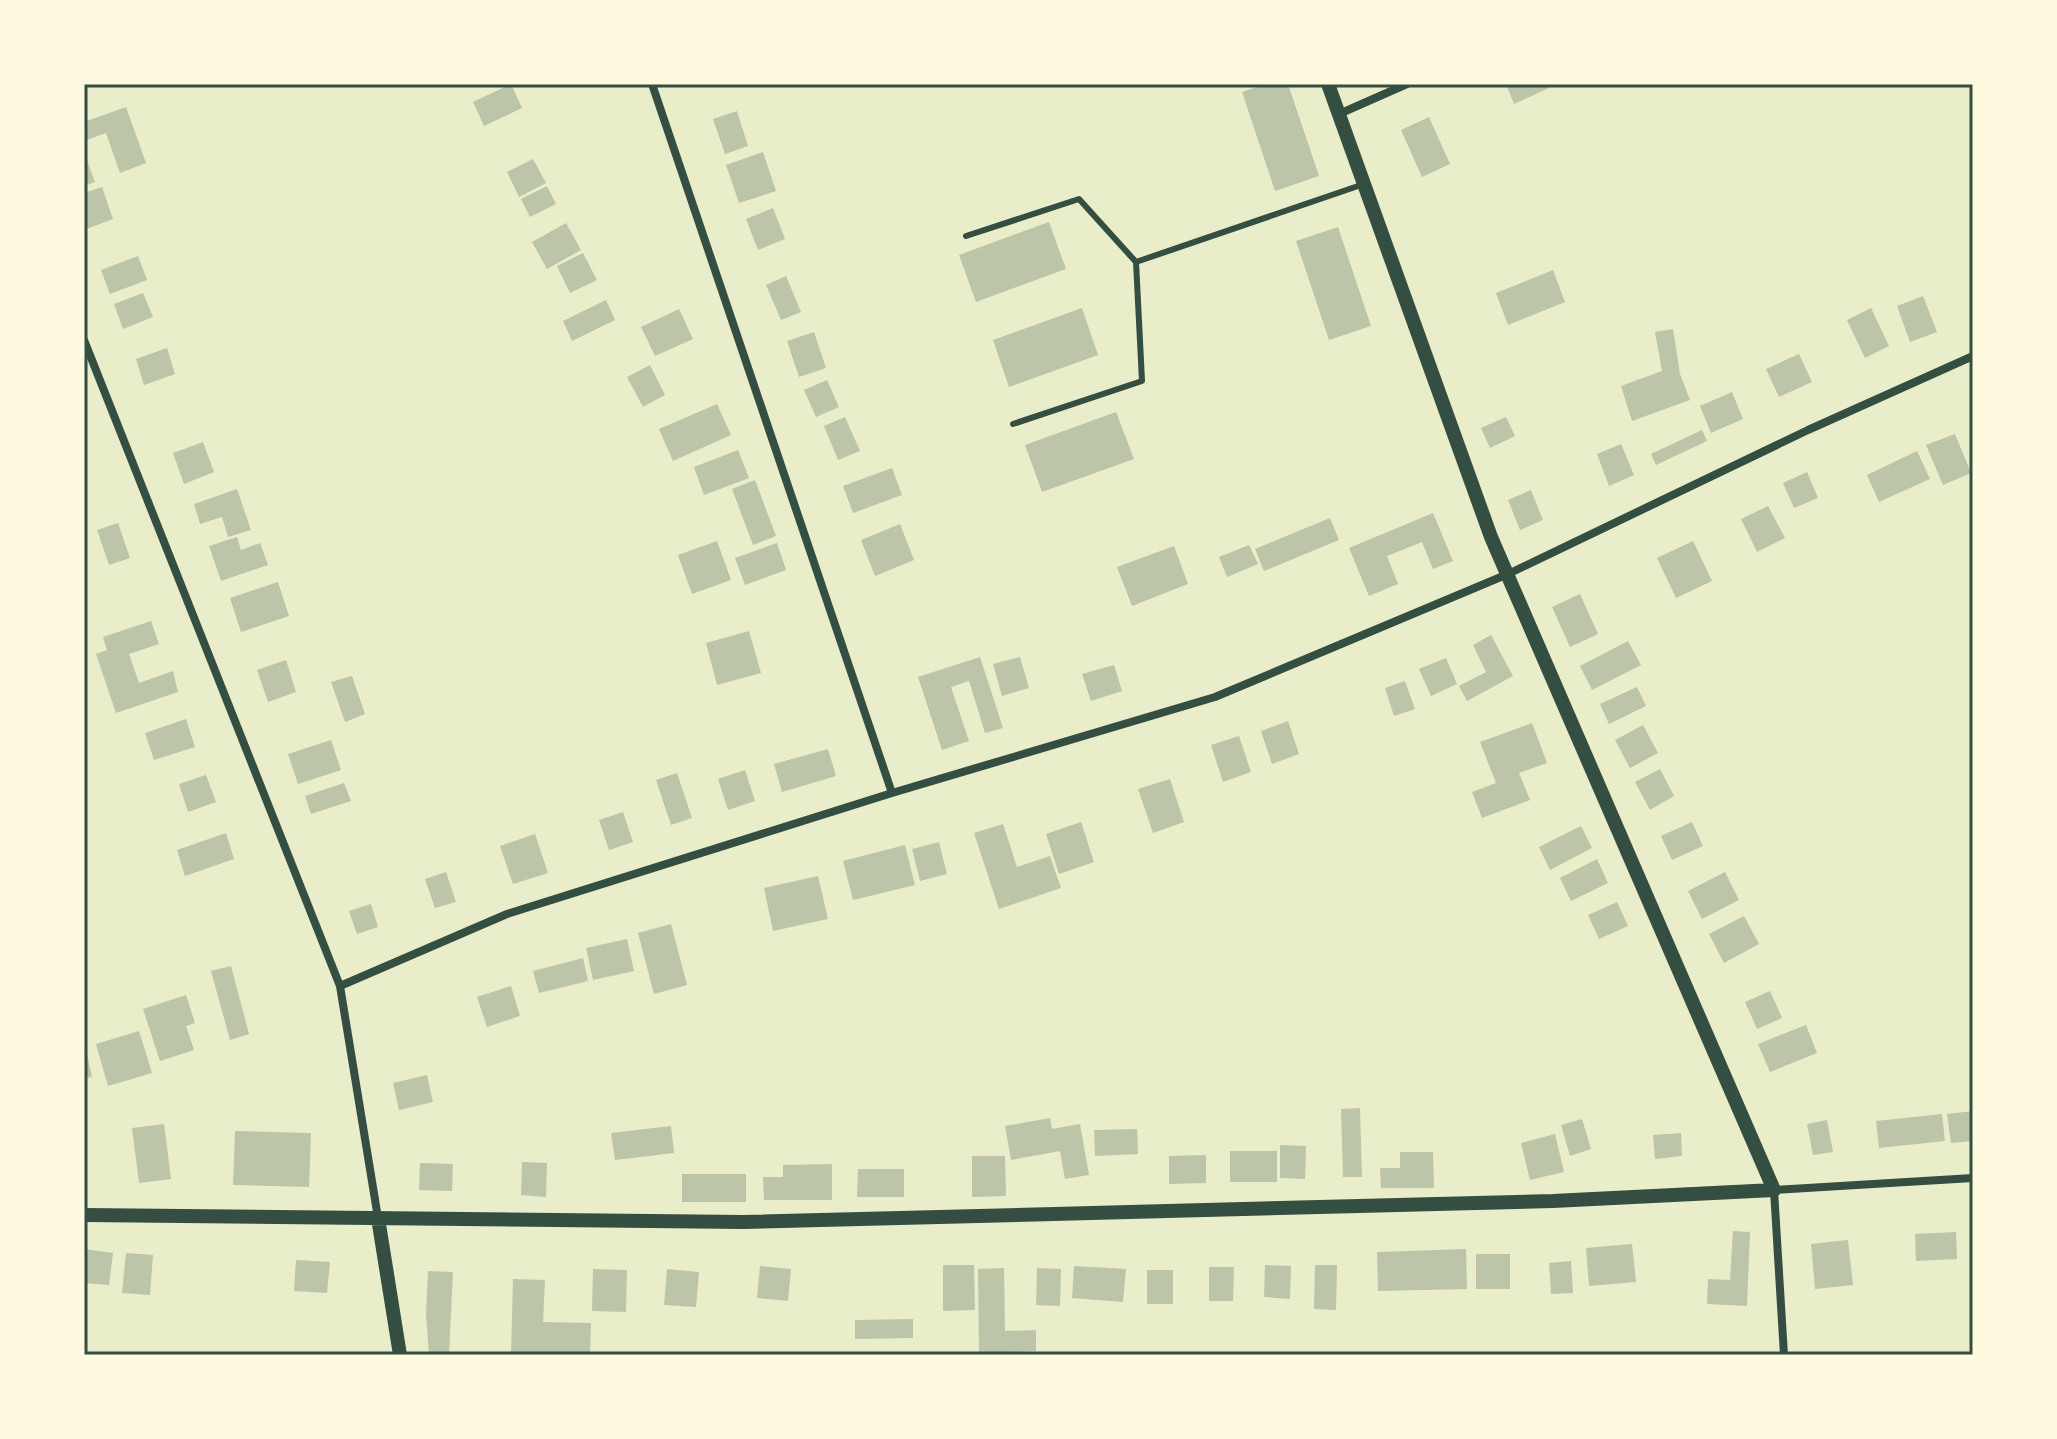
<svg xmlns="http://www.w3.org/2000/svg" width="2057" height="1439" viewBox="0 0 2057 1439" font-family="'Open Sans',sans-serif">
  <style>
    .building { fill: #bcc5a7 }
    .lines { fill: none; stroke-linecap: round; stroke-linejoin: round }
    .service { stroke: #344e41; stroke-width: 6 }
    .minor { stroke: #344e41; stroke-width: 8 }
    .tertiary { stroke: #344e41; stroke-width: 14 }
    .neatline { fill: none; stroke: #344e41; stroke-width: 3 }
  </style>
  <rect width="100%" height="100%" fill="#e9edc9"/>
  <path class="building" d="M511,84L522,108L484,126L473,102Z
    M1266,84H1288L1319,176L1275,191L1242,92Z
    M1506,84H1547L1549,88L1514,104Z
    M126,107L146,163L120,173L106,133L84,141V122Z
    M737,111L748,146L725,154L713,119Z
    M1429,117L1450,164L1422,177L1401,130Z
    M84,152L95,182L84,186Z
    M763,152L776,191L739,203L726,165Z
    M533,159L546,183L519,197L507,172Z
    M547,186L556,204L530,217L521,199Z
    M102,187L113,219L84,230V193Z
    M773,208L785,239L758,250L746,219Z
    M1049,222L1066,269L976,302L959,255Z
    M566,223L581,250L547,269L532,242Z
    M1338,227L1371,326L1329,340L1296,241Z
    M583,253L597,280L570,293L557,266Z
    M138,256L147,280L110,294L101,270Z
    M1553,270L1565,302L1508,325L1496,293Z
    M786,276L801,312L781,320L766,285Z
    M143,293L153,317L123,329L114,304Z
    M1923,296L1937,332L1910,342L1897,306Z
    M606,300L615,320L572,341L563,321Z
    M1082,308L1098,355L1009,387L993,340Z
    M1871,308L1889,346L1865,358L1847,320Z
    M679,309L693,339L655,356L641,327Z
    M1673,329L1680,374L1690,400L1632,421L1621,386L1662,371L1655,332Z
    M814,332L826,368L799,377L787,341Z
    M167,348L175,374L144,385L136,359Z
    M1799,354L1812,382L1779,397L1766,369Z
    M650,365L665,395L643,407L627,377Z
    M827,380L839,407L816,417L804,390Z
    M1732,392L1743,419L1711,433L1700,406Z
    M717,404L731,435L673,461L659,429Z
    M1116,412L1134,459L1042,492L1025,445Z
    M845,417L860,451L838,460L824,426Z
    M1506,417L1515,436L1490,448L1481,428Z
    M1702,430L1707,441L1656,465L1651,454Z
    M1955,434L1971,473L1943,485L1926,445Z
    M203,442L214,472L184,484L173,453Z
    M1621,444L1634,475L1609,486L1597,454Z
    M738,450L749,478L704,495L694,467Z
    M1917,451L1930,479L1879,502L1867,475Z
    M892,468L902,495L853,513L843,486Z
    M1807,472L1818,498L1794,508L1783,483Z
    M755,480L776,536L753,545L732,489Z
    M237,489L251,530L228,537L222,517L200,524L194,504Z
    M1531,490L1543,520L1520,530L1508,500Z
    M1768,506L1785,538L1757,552L1741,519Z
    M1433,513L1453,561L1433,569L1422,542L1387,556L1398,584L1369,596L1349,548Z
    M1330,518L1339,540L1264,571L1255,549Z
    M118,523L130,558L109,565L97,530Z
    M900,524L914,560L875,576L861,540Z
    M237,537L241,550L260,543L268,565L221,581L209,546Z
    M717,541L731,580L692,594L678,555Z
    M1693,541L1712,581L1676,598L1657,558Z
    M777,543L786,570L745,585L735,558Z
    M1249,545L1258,564L1227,577L1219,557Z
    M1174,546L1188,584L1132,606L1117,567Z
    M278,582L289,616L241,632L230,598Z
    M1580,594L1598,634L1570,647L1552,607Z
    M151,621L159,644L129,654L139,683L173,671L178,692L116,713L96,654L107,650L103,637Z
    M749,631L761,673L717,685L706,643Z
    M1491,635L1513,676L1467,701L1459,686L1486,672L1473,645Z
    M1628,641L1641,665L1592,690L1580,666Z
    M980,657L1003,728L985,733L969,681L951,687L969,741L942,750L918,677Z
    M1020,657L1029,688L1002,696L993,664Z
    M1446,658L1457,684L1431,696L1419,669Z
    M286,660L296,692L268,702L257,670Z
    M1114,665L1122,691L1091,701L1082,674Z
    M352,676L365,714L345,722L331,682Z
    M1405,681L1415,709L1394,716L1385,688Z
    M1637,687L1646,706L1609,724L1600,704Z
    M186,719L195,747L154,760L145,733Z
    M1288,721L1299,754L1272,764L1261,731Z
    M1532,723L1547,763L1519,773L1530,800L1482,818L1472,792L1496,783L1480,742Z
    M1643,725L1658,753L1630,768L1615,740Z
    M1239,736L1251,772L1223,782L1211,745Z
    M331,740L341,770L298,784L288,754Z
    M828,749L836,776L782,792L774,764Z
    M1660,769L1674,796L1650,810L1635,782Z
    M745,770L755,801L728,810L718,779Z
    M677,773L692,818L671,825L656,780Z
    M206,775L216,802L188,812L179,784Z
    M1170,779L1184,822L1153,833L1138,789Z
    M344,783L351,801L311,814L305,796Z
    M623,812L633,842L609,850L599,820Z
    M1081,822L1094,862L1059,874L1046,834Z
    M1692,822L1703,846L1672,860L1661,836Z
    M1003,824L1017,867L1050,856L1061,888L999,909L974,833Z
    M1581,826L1592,848L1550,870L1539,847Z
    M226,833L234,859L185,876L177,850Z
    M535,834L548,873L513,884L500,846Z
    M939,842L947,874L920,881L912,849Z
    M905,845L915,885L853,900L843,861Z
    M1597,859L1608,883L1571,901L1560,878Z
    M446,872L456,902L435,908L425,879Z
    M1725,872L1739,900L1702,919L1688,891Z
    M818,876L828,919L773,931L764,888Z
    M1617,902L1628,926L1599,939L1588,915Z
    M371,904L378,927L357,934L349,911Z
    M1744,916L1759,944L1724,963L1709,934Z
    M671,924L687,985L654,994L638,933Z
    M627,939L634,971L593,980L586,948Z
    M583,958L588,981L539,993L533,971Z
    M231,966L249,1034L230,1040L211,971Z
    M511,986L520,1016L487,1027L477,997Z
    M1770,991L1782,1018L1757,1029L1745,1002Z
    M186,995L195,1023L186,1026L194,1050L160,1061L143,1009Z
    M1806,1025L1817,1053L1770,1072L1758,1044Z
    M139,1031L152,1073L108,1086L96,1044Z
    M85,1045L92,1077L84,1079V1046Z
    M427,1075L433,1102L399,1110L393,1083Z
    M1360,1108L1362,1177H1343L1341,1109Z
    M1973,1111V1141L1951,1143L1947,1114Z
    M1942,1114L1945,1141L1879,1148L1876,1121Z
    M1050,1118L1052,1129L1080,1124L1089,1175L1065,1179L1060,1151L1011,1160L1005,1126Z
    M1582,1119L1591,1149L1570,1156L1561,1125Z
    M1827,1120L1833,1152L1813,1155L1807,1124Z
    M164,1124L171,1179L139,1183L132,1128Z
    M671,1126L674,1153L615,1160L611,1133Z
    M1137,1129L1138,1154L1095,1156L1094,1130Z
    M235,1131L311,1133L309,1187L233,1185Z
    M1681,1133L1682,1156L1655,1159L1653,1135Z
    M1555,1134L1564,1172L1530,1180L1521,1143Z
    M1280,1145L1306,1146L1305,1179L1280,1178Z
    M1230,1151H1277V1182H1230Z
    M1400,1152H1433L1434,1188H1381L1380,1168H1400Z
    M1206,1155V1183L1169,1184V1156Z
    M972,1156H1005L1006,1196L972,1197Z
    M522,1162L547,1163L546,1197L521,1195Z
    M420,1163L453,1164L452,1191L419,1190Z
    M832,1164V1200H764L763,1177H783V1165Z
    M858,1169H904V1197H857Z
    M682,1174H746V1202H682Z
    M1733,1231L1750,1232L1747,1306L1707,1304L1708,1279L1730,1280Z
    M1956,1232L1957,1259L1916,1261L1915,1234Z
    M1848,1240L1853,1285L1815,1289L1811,1244Z
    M1632,1244L1636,1282L1589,1286L1586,1248Z
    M84,1249L113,1253L109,1285L84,1283Z
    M1466,1249L1467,1289L1378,1291L1377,1252Z
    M126,1253L153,1255L150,1295L122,1293Z
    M1476,1254H1510V1289H1476Z
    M296,1260L330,1262L327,1293L294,1291Z
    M1571,1261L1573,1293L1551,1294L1549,1263Z
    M943,1265H974L975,1310L943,1311Z
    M1265,1265L1291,1266L1290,1299L1264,1297Z
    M1315,1265H1337L1336,1310L1314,1309Z
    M760,1266L791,1269L788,1301L757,1298Z
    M1074,1266L1126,1269L1123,1302L1072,1298Z
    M1209,1267H1234L1233,1301H1209Z
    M1004,1268L1005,1331L1036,1330V1351L979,1353L978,1269Z
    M1037,1268L1061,1269L1060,1306L1036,1305Z
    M593,1269L627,1270L626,1312L592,1311Z
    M667,1269L699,1272L696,1307L664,1305Z
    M1147,1270H1173V1304H1147Z
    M428,1271L453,1272L449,1355H429L426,1314Z
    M513,1279L545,1280L543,1322L591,1323L590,1355H511Z
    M913,1319V1338L855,1339V1320Z"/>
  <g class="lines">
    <path class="service" d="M966,236L1079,199L1136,262
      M1013,424L1142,381L1136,262L1364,184"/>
    <path class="minor" d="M652,84L892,793
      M1339,114L1407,84
      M84,340L340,986L378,1218
      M340,986L507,914L892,793L1215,697L1508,574L1808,430L1973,356
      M1784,1355L1774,1190L1973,1178"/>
    <path class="tertiary" d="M84,1215L744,1222L1553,1201L1774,1190L1491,537L1328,84
      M378,1218L400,1355"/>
  </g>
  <rect width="2057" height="1439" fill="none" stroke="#fefae0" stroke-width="172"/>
  <rect x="86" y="86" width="1885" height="1267" class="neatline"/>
</svg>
